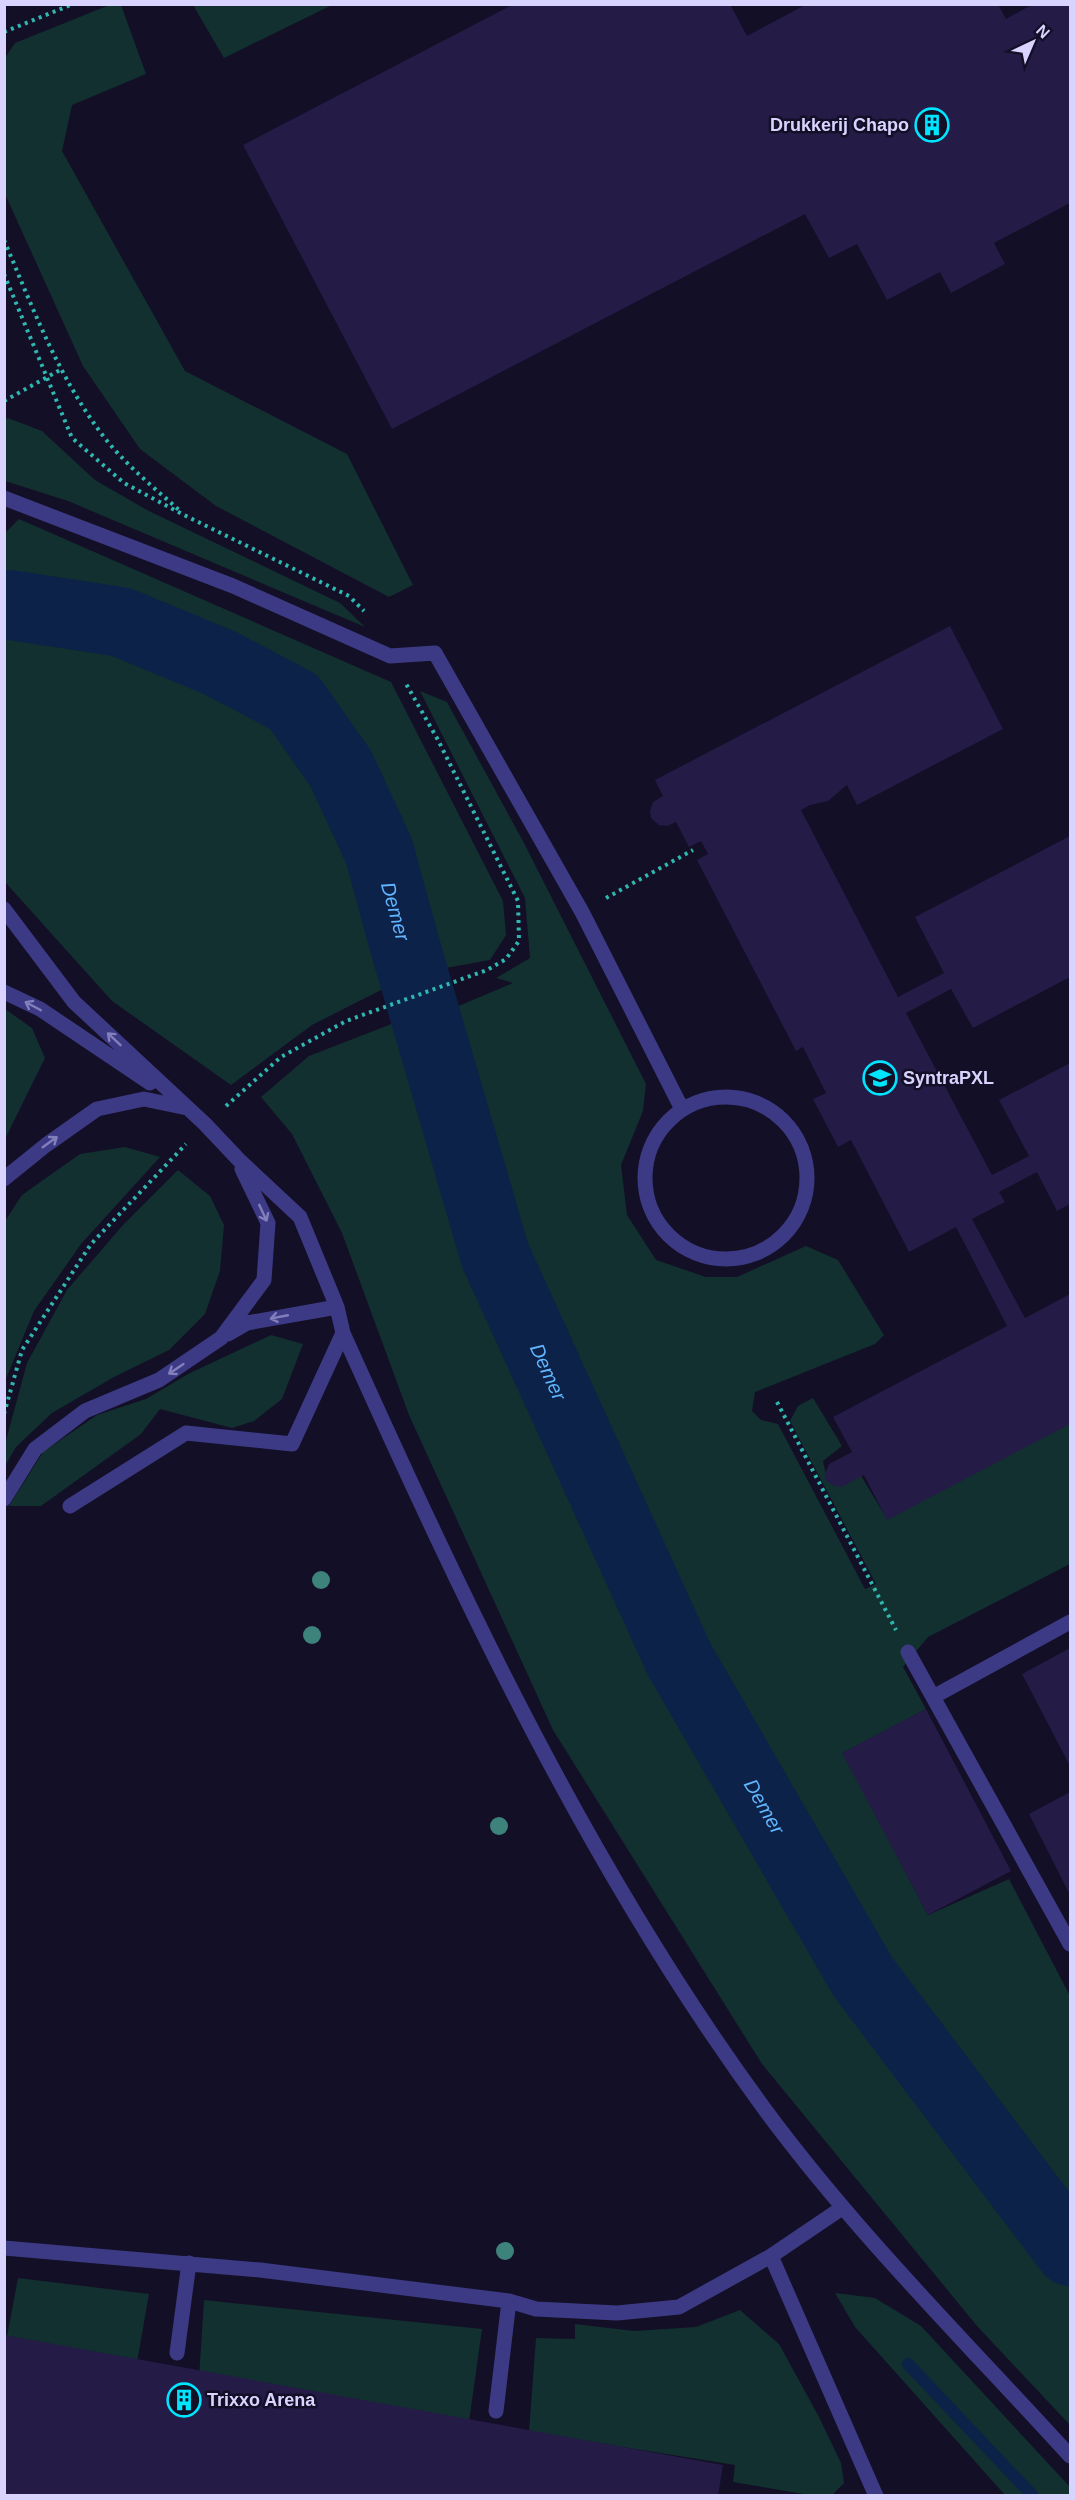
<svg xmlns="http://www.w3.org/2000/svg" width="1075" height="2500" viewBox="0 0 1075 2500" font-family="Arial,sans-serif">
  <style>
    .green { fill: #12302f }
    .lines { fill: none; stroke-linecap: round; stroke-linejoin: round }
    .stream { stroke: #0c2248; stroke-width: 12 }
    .river { stroke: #0c2248; stroke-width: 70 }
    .building { fill: #241b47 }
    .path { stroke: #2fb8b0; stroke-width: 4; stroke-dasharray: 3 4.5; stroke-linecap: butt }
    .service { stroke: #3d3a85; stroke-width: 15 }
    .tree { fill: #3d827b }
    .oneway { stroke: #837fbc }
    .labels { text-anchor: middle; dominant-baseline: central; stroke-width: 5; stroke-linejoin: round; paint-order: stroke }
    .poi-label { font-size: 18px; font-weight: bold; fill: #d9d4ff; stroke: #130f26; text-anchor: start }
    .water-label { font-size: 20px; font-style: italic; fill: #62b6ff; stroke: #130f26 }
  </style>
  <rect width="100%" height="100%" fill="#130f26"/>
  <path class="green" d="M112,4L121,5L146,74L72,105L62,151L185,371L347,454L413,585L389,597L216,506L140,449L83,366L5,194V58L15,43Z
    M193,5H332L224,58Z
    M8,418L42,431L95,480L147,510L340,603L365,627L68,501L5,481V419Z
    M19,519L391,682L503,901L506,935L490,960L440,969L399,823L323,694L193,624L80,581H5V533Z
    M5,623L84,630L256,694L312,751L387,987L312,1025L231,1085L112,1001L5,882Z
    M420,691L447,702L524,843L646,1084L643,1111L621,1165L627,1215L656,1260L706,1277H737L806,1246L838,1260L884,1335L875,1344L755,1392L752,1411L761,1420L778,1424L865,1589L876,1584L790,1421L798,1406L813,1398L842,1446L823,1461L826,1474H860L887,1519L1070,1422V1564L928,1637L903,1667L926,1709L843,1753L928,1915L1009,1879L1070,1996V2209L1038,2172L819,1855L699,1640L519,1235L449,1010L513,983L496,978L530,958L525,898Z
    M5,1009L32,1028L45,1058L5,1139Z
    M394,1023L473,1263L677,1712L900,2054L1070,2277V2425L977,2326L762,2064L553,1730L409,1415L342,1233L292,1134L261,1097L309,1056Z
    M125,1147L160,1157L81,1244L34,1311L5,1381V1221L22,1195L80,1154Z
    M178,1170L210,1196L224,1225L220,1271L205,1314L169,1350L114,1377L52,1413L16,1447L5,1466V1444L27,1363L67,1290L123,1225Z
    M271,1335L303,1344L282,1399L254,1421L232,1428L160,1409L141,1434L41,1506H9L43,1452L97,1415L146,1399L188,1374Z
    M18,2278L149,2294L136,2368L5,2347Z
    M835,2293L875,2298L921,2326L1070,2487V2495H1037L906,2358L904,2362L1030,2495H1005L855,2327Z
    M204,2300L482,2329L469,2422L199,2378Z
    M740,2310L779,2344L819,2417L841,2463L844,2483L832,2495H810L733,2482L735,2465L529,2432L536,2338L575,2339V2324L634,2331L696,2327Z"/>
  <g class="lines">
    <path class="stream" d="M908,2364L1033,2496"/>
    <path class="river" id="s1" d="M10,605L121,622L220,663L294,702L341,769L379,851L405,946L495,1255L679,1659L863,1977L1070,2251"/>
  </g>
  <path class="building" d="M514,4H730L747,36L807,4H998L1006,19L1033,4H1070V203L994,243L1005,264L951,293L940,272L887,300L857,244L829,258L805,214L392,429L243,145Z
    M950,626L1003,729L857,805L847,785L828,801L810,805L801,810L898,997L944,973L915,917L1070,836V977L973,1028L951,989L906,1013L992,1175L1029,1156L999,1100L1070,1063V1204L1057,1211L1037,1172L999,1192L1005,1202L972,1219L1025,1318L1070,1294V1424L887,1520L864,1475L841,1487L832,1485L826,1480L825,1474L829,1464L852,1452L833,1417L1007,1326L956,1227L909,1252L851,1140L838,1147L813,1099L826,1093L803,1047L796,1051L697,860L708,854L701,841L689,847L676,822L667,826L659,825L651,818L650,811L653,802L663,796L655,780Z
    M1070,1648V1766L1022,1674Z
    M926,1709L1011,1871L928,1915L842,1753Z
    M1070,1792V1895L1029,1814Z
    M4,2335L723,2465L718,2496H4Z"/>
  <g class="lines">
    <path class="path" d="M4,32L73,4
      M4,240C32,306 56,371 98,429C120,460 151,485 179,510
      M4,274L72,438L124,483L184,515L349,596L364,611
      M4,401L60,370
      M606,898L693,850
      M226,1106L281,1057L346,1021L487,970L506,959L519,941L518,901L438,740L405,682
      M777,1402L896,1630
      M4,1414L22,1350L91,1244L186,1144"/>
    <path class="service" d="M4,498L233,586L390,656L435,653L582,912L682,1109
      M4,909L74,1002L205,1124L239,1160L300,1217L337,1307L343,1333C464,1602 590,1872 766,2111C857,2234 967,2343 1070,2456
      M4,992L40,1009L150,1083
      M645 1178a81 81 0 1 1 162 0a81 81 0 1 1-162 0Z
      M4,1179L46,1145L97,1109L144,1099L187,1108
      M228,1334L247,1323L337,1307
      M4,1499L35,1449L85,1411L159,1380L221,1338L264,1280L268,1223L242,1169
      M70,1506L186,1433L292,1444L343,1333
      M908,1652L1070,1944
      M933,1697L1070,1622
      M4,2248L260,2270L509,2301L536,2309L617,2313L679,2307L771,2256L842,2208
      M771,2256L876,2496
      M177,2353L189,2263
      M496,2411L509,2301"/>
  </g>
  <g class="tree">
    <circle cx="321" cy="1580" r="9"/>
    <circle cx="312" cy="1635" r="9"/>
    <circle cx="499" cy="1826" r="9"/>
    <circle cx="505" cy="2251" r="9"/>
  </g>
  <defs><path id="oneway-shaft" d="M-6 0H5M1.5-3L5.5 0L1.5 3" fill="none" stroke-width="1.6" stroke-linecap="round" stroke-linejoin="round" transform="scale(1.5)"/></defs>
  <g class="oneway">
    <use href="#oneway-shaft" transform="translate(33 1006) rotate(-152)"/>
    <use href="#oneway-shaft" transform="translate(114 1039) rotate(-137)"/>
    <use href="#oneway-shaft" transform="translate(50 1142) rotate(-36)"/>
    <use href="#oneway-shaft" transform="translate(263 1213) rotate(65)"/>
    <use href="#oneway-shaft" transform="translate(279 1317) rotate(169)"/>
    <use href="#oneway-shaft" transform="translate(176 1369) rotate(146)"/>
  </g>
  <defs>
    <symbol id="building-ring" viewBox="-11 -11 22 22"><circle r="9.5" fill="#130f26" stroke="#00e5ff" stroke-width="1.5"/><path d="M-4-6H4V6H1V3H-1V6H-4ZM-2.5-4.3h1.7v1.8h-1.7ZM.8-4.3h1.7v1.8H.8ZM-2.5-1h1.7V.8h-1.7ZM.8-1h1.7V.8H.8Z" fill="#00e5ff"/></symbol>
    <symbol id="university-ring" viewBox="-11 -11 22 22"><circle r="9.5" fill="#130f26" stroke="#00e5ff" stroke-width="1.5"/><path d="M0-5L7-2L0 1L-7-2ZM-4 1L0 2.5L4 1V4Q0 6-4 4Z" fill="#00e5ff"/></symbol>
  </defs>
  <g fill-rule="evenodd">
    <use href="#building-ring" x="913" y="106" width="38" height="38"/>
    <use href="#university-ring" x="861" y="1059" width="38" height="38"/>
    <use href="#building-ring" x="165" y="2381" width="38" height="38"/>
  </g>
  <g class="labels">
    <g class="poi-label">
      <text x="909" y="125" text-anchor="end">Drukkerij Chapo</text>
      <text x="903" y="1078">SyntraPXL</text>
      <text x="207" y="2400">Trixxo Arena</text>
    </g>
    <g class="water-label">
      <text stroke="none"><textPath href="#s1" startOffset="538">Demer</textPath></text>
      <text stroke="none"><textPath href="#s1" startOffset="1024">Demer</textPath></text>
      <text stroke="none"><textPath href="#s1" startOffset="1510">Demer</textPath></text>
    </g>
  </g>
  <rect width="1075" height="2500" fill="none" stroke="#d9d4ff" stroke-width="12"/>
  <g transform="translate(1033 42) rotate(44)" stroke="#130f26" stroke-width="4.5" paint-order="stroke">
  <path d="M0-4.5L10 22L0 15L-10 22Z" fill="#d9d4ff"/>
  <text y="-9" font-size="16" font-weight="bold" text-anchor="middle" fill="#d9d4ff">N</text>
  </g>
</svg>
